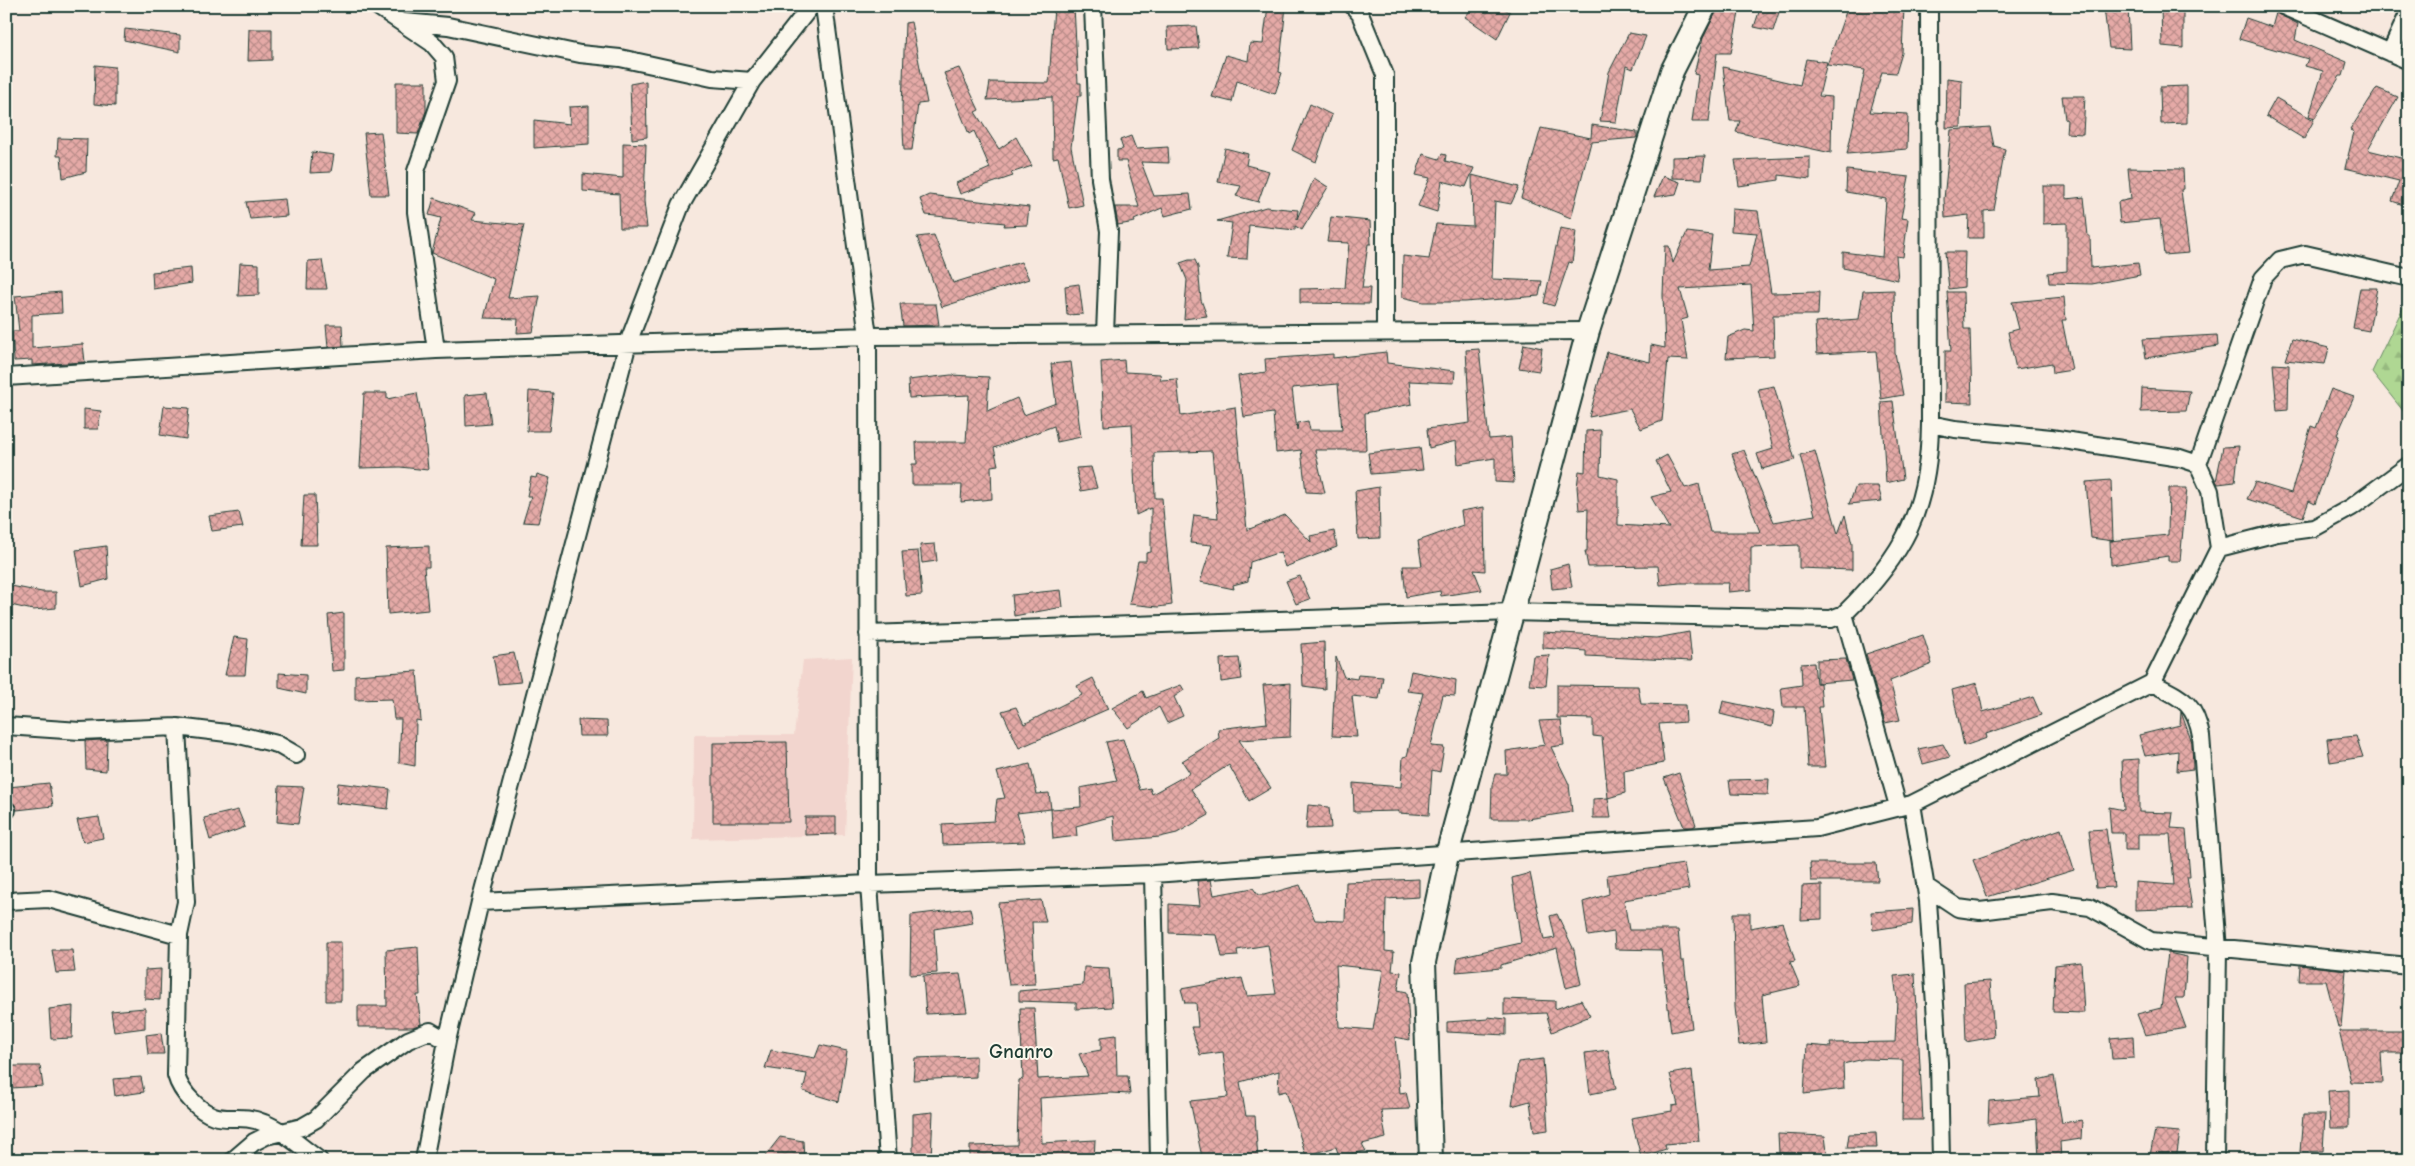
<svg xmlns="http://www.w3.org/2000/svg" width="2415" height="1166" viewBox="0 0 2415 1166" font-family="'Comic Neue',sans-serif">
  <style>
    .built { fill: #f2d5ce }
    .forest { fill: url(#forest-firs); stroke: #678a64 }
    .building { fill: url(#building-cross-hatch); stroke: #1f3d34; fill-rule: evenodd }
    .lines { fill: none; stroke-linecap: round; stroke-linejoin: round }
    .street-casing { stroke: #1f3d34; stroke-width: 20 }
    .secondary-casing { stroke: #1f3d34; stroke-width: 26 }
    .street { stroke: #fbf7ec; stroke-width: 16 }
    .secondary { stroke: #fbf7ec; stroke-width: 22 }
    .labels { text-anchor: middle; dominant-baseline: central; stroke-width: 4; stroke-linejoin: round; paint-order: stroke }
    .district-label { font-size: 20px; font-weight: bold; fill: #1f3d34; stroke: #fbf7ec }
  </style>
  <defs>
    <pattern id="forest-firs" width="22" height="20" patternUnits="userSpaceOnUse" patternTransform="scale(1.25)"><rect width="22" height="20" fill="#afd793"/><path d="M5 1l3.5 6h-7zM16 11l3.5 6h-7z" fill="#96b97f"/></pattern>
    <pattern id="building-cross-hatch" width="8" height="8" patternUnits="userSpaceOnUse" patternTransform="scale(1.25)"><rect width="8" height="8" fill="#e5aaa7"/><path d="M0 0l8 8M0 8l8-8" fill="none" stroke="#b98c89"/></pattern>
  </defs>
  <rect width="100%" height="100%" fill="#f7e8de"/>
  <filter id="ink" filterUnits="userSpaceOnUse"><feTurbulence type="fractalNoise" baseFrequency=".02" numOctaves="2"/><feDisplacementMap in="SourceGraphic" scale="10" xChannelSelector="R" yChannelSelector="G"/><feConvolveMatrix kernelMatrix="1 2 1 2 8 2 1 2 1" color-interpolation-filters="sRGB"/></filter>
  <g filter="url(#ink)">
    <path class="built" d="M852,657L845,835L693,839L694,735H794L803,660Z"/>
    <path class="forest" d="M2409,295V410L2404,412L2372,372Z"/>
    <path class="building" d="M1054,6H1074L1078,83H1081V96H1078L1071,147L1083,205L1069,208L1058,157L1053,158L1052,97L987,100L990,82L1049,83Z
      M1268,6H1286L1279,72L1282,73L1275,94L1237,81L1232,102L1212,97L1226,55L1248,61L1250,43L1263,44Z
      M1474,6H1498L1510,12L1497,39L1465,17Z
      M1761,6H1781L1773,31L1754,27Z
      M1848,6H1870L1880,11L1904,7L1902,53L1896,73L1882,72L1870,112L1908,114L1907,149L1847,154L1865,70L1827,65Z
      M2128,6L2130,49L2109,48L2104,8Z
      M2161,6H2183V48L2162,46Z
      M1718,8L1739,13L1731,53H1717L1709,122H1692L1698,75L1694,74L1703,38Z
      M2276,13L2298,24L2295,40L2347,62L2343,76H2340L2315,118L2309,116L2323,71L2305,66L2308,59L2239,39L2246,18L2272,27Z
      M911,22L927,103L918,104L912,150H904L902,108L905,23Z
      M1196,26L1199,48L1168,49L1167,27Z
      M125,29L180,35V52L124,40Z
      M249,29H272V60L248,61Z
      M1629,33L1646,36L1633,69L1626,66L1616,122L1600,121L1609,72Z
      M1806,59L1827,62L1819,96L1832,97L1831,153L1736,132L1740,121H1730L1723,67L1800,85Z
      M95,65L115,67V106L94,104Z
      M959,68L979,110L975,112L999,149L1016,137L1032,166L1011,173L1013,176L960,194L956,183L990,168L974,131L969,134L944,73Z
      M1947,78L1962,80L1961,127L1946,128Z
      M646,81L647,137L632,139L630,84Z
      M396,82H426V111L418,134L396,133Z
      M2187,86V123L2161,124L2160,87Z
      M2377,88L2398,97L2368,150L2409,160V207L2392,201L2399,181L2345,168L2354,132L2350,130Z
      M2062,96H2085L2083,134L2066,133L2067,120L2065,119Z
      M2276,98L2314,120L2304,139L2266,116Z
      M1310,104L1332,115L1316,162L1292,150Z
      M589,106V144L534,148V120L570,124L569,107Z
      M1592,125L1637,132V136L1636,138L1591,142L1571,218L1521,198L1541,128L1591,138Z
      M1990,127L1994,146L2005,149L1994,210L1984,211V238H1968L1969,215L1945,218L1944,199L1951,130Z
      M381,132L389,195H371L364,133Z
      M1131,136L1136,149L1168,147L1169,163L1141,162L1154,196L1190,194L1192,209L1165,216L1162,208L1134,220L1135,222L1118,225L1115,207H1139L1126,161H1117V150L1123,149L1120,140Z
      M58,138L87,139L86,172L63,178L61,156H57Z
      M623,143L646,144L644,201L647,228H620L619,194L583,191V174L623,178Z
      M1225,148L1248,154L1246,165L1269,171L1258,202L1236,196L1241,186L1218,182Z
      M312,152L334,155L331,172L310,173Z
      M1423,154L1439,159L1442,154L1446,155L1445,161L1474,168L1466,187L1442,181L1437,212L1418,206L1430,178L1416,175Z
      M1705,156L1702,179L1672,178V157Z
      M1810,157V179L1779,175V180L1739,186L1735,160Z
      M2128,168L2183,169L2184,189L2181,190L2189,253L2164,255L2160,219L2120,223L2118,202L2131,199Z
      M1847,170L1909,177L1901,218L1908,219L1903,257L1896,256L1898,280L1843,268V252L1882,257L1886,199L1846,192Z
      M1472,175L1519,187L1511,204L1495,201L1492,279L1542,281L1539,296L1465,302H1423L1402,297L1403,256L1429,259L1436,224L1473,226Z
      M1663,176L1680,182L1676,194L1654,197Z
      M1314,178L1328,187L1302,230L1295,226V230L1249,225L1247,259L1227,258L1232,223L1217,221L1266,207L1298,210L1297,219Z
      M2043,186H2066V199L2084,197L2088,236H2090L2091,268L2138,263L2140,275L2092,284L2049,283L2048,273L2067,271V223L2043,224Z
      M929,195L1029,207L1027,225L1004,226L1005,223L926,215L920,199Z
      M434,198L476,213L472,220L524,225L508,298L540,296L533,332L517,333L518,319L484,318L494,279L432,253L441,218L429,215Z
      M285,199L287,216L250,219L246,202Z
      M1732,209L1758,211L1771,293L1819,292L1818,315H1773L1774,356L1726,358L1728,337L1745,330L1754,331L1751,285L1680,289L1688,318L1681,320L1688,360L1668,359L1662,421L1641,429L1630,409L1589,417L1607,352L1650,362L1651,345L1665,348L1663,295L1665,246H1669L1673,263L1687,232L1712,235L1708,270L1749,267L1757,233L1731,231Z
      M1331,217L1370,221L1371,244H1368L1362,288H1370L1369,304L1300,303V289L1345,288L1349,243L1327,242Z
      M1560,228L1576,231L1572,263L1569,262L1554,306L1544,303Z
      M934,235L953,283L1021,262L1029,279L942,307L917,237Z
      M1945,252H1965L1964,287L1949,289Z
      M322,260L327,289H307L308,261Z
      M1189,260H1195L1198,267L1201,300L1207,316L1184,319L1187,280L1180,263Z
      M240,263L259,264V295L238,296Z
      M191,268L192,283L153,289L152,272Z
      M1079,284L1083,314L1067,315L1065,286Z
      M2360,288H2377L2369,331L2353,328Z
      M1894,290L1895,353L1903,395L1881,399L1876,351L1817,354L1815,322L1859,319L1863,291Z
      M61,292L62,313L32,315V348L83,344L85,362L32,365V360L14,361L12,331H19L15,296Z
      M1947,292H1963L1964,329H1970L1972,403L1945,402V351H1951Z
      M2064,297L2066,320H2062L2072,370L2053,373L2052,363L2016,369L2008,332L2019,329L2012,302Z
      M900,304H936L939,325L903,326Z
      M326,325H342L343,346L328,347Z
      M2217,335L2218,346L2146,358L2143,339Z
      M2292,339L2329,348L2325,364L2285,360Z
      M1524,344L1542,348L1539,371L1519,368Z
      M1479,349L1489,439L1511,437L1514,483L1495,482V458L1458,464L1456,441L1429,448L1427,429L1470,423L1466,350Z
      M1386,352L1387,363L1455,371L1454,383L1409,381L1412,404L1365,413L1366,450H1315L1325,493L1306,492L1301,450L1276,453L1273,413L1244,417L1238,376L1266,372L1265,359L1333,354V358ZM1338,384L1342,430H1310L1308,421L1298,423L1297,430L1292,388Z
      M1124,360L1125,372L1160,374L1161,380L1177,379L1181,416L1235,407L1247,530L1285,515L1311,542L1310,536L1334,531L1337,547L1285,567L1280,552L1250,562L1248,581L1233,585L1234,589L1200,582L1212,545L1190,543L1194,515L1218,518L1212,451L1154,453L1155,498H1162L1172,605L1158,607L1129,604L1138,561H1146V553L1151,552V508L1136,515L1132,424L1104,426L1101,362Z
      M1071,362L1081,437L1057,442L1054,426L994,448L998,465L991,466L992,499L961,502L962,485H912V464H917L916,442H966L969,395L909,398L908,380L951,375L989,377L987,411L1017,398L1024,415L1056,403L1051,364Z
      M2273,364L2289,365L2288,410L2277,411Z
      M1774,386L1795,460L1762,469L1757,454L1773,449L1758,389Z
      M2142,388L2190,391L2186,411L2141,412Z
      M2331,389L2354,397L2337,435L2339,436L2315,504L2309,501L2303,517L2247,499L2255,482L2291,493L2311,426L2316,428Z
      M529,391L553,393L549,431H527Z
      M364,393H387V399L417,393L425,437L428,470L400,467L360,468Z
      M487,393L491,424L466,426L465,395Z
      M1893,401L1903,479L1886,483L1881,402Z
      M164,406L189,408L186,439L160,435Z
      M84,409L101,411L98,429H84Z
      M1601,430L1600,475L1618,479V525L1669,528L1651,497L1671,492L1656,461L1667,455L1685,488L1699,484L1710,532H1760L1732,454L1744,450L1774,522L1815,515L1800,455L1815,451L1838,534L1845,515L1852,544V570L1799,568V545L1751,547V590L1728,592L1729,583H1680L1660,585L1658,566L1588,567L1585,551H1587L1588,509L1579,510L1577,487L1579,471L1585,472L1586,431Z
      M2239,446L2235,482L2218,484L2216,481L2223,447Z
      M1420,447L1423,470L1371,474L1368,453Z
      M1091,467L1097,488L1081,491L1076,468Z
      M537,474L550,478L538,523L523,522L531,496H527L531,477L536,478Z
      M2111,480L2113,541L2091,538L2086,482Z
      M1856,486H1878L1882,501L1849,504Z
      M1379,487L1380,538L1358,539L1355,491Z
      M2169,488H2187L2180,561H2168V556L2111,565L2110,541L2168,535Z
      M304,495H315L317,545H301Z
      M1484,507L1485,571L1474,570L1482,590L1441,596L1440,591L1406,597L1403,566H1422L1418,541L1463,525L1461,511Z
      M239,512L243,527L212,531L209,516Z
      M935,544L937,561L922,563L920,545Z
      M106,546L108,579L82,586L76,550Z
      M429,546V567H424L428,610L388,614L386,548Z
      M918,551L922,595L906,596L902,552Z
      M1568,564L1572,587L1552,589L1550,569Z
      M1300,576L1310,599L1296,604L1286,581Z
      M6,585L42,592H56V608L33,610L6,604Z
      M1061,590L1063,607L1014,616L1012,595Z
      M344,613V670L332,671L328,615Z
      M1543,632L1656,638L1689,632L1692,661L1586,656V651L1543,648Z
      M1923,635L1932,664L1890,681L1900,720L1885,723L1866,654Z
      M234,637L248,639L245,675H225Z
      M1324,642L1325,689L1303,686L1301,644Z
      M514,653L521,682L498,684L493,656Z
      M1549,655L1546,686L1529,685L1533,656Z
      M1336,657L1344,677L1357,679L1358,675L1383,677L1379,699L1352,696L1357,737L1332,736Z
      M1239,658L1242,679L1221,682L1220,659Z
      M1846,659L1852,680L1817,683V660Z
      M1814,663L1816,683H1820L1822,707H1819L1825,767H1808L1804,707H1783L1781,688L1802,685L1801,664Z
      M417,671L421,721L416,720L415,766L399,763L401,719H394L392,699L355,700V675Z
      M1411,671L1456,680L1455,696L1443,695L1431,746L1444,747L1440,772L1432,770L1429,815L1398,813L1399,811L1354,812L1353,783L1401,787L1403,757L1407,756L1423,693L1407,691Z
      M279,673L306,675V694L279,688Z
      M1093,678L1108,709L1019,748L1002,711L1016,707L1024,724L1082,695L1077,686Z
      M1291,683L1290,737L1239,740L1271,788L1249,801L1229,765L1191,789L1209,815L1177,833L1160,837L1115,841L1113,816L1076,826L1077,836L1053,839L1051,809L1081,807L1080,788L1117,781L1106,742L1123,739L1140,790L1150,788L1152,794L1190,773L1182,761L1219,738L1218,729L1267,723L1263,685Z
      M1977,683L1983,712L2033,697L2041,715L1986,734L1987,738L1964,746L1952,690Z
      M1181,685L1184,690L1174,697L1183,716L1167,723L1159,707L1128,728L1112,708L1143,691L1146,698Z
      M1557,685L1638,686L1641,704L1685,705L1686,722L1659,724L1664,763L1624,771L1625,793L1608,798L1602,737L1593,736V719L1557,718Z
      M1723,701L1774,712L1772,727L1720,714Z
      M2181,712L2192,743L2193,769L2177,771L2178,751L2145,756L2139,735L2180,725Z
      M578,720L607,721L608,736H579Z
      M1561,720L1564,745L1551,747L1569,784L1572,812L1528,819H1491L1492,785L1495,774H1507L1506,751L1545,745L1539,721Z
      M2356,736L2363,757L2330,762L2327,739Z
      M99,740H107L106,771L86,769L85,741Z
      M787,742L789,822H713V743Z
      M1943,744L1950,757L1923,764L1918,749Z
      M2139,759V812L2173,813L2171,828L2186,829L2190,877H2187L2192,908L2135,910V882L2174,885L2170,834H2138V850H2125V833H2111L2109,807L2124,810L2122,760Z
      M1030,764L1037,794L1049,793L1051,809L1017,813L1025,842L943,845L942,824L994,821L997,799L1005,798L997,772Z
      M1679,773L1696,825L1693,827H1684L1664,778Z
      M1769,779L1768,795L1731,794L1729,780Z
      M49,783L53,806L17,810L15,805L10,801L8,787Z
      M338,783L390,789L388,809L336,803Z
      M279,786L304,787L298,824L277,822Z
      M1608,798L1611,818H1593V799Z
      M1308,805L1329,807L1331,828L1306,829Z
      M238,810L245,827L210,840L204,818Z
      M99,817L103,838L83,842L77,820Z
      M805,817H836V834L805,835Z
      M2061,829L2074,870L1987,897L1973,860Z
      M2106,829L2114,887L2096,888L2089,830Z
      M1810,863H1876L1878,881H1811Z
      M1684,864L1689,889L1624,900L1629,930H1678L1681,961H1684L1692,1028L1671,1032L1661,950L1615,949L1614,932L1588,936L1583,902L1609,894L1607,875Z
      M1530,873L1544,940L1555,938L1550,916L1557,914L1574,950L1581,984L1566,988L1557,948L1501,965V968L1456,972L1458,957L1521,943L1512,878Z
      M1419,879V897L1386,899L1385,951L1394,952L1392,971L1401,972L1398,990L1407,992L1410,1040L1395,1037L1400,1093L1406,1092L1410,1109L1381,1110L1386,1138L1362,1144L1366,1151L1339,1156L1336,1147L1306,1156L1286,1091L1278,1093L1279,1071L1240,1082L1246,1116H1255L1258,1160H1235V1152L1202,1157L1190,1101L1228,1097L1223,1052L1200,1055L1191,1027H1198L1196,1003H1185L1181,989L1242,978L1247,996L1276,994L1268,945L1237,950L1238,956L1222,957L1217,935L1169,933V904L1200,906L1197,881L1211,880L1214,895L1253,888L1258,895H1264L1300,885L1315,920L1345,921L1346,882ZM1336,965L1383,970L1373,1030L1339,1027Z
      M1822,885V919L1801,920L1802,886Z
      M1041,900L1046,922H1032L1035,984L1009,985L998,903Z
      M970,908L973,923L934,929L937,973L910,975L911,915Z
      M1913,909L1912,924L1873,930L1871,912Z
      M1733,913H1750V928L1783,922L1795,961L1790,962L1800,986L1762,995L1766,1042L1739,1045L1735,1007Z
      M326,942H341V1001H326Z
      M418,947L420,995H417L421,1024L413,1027H358V1006H387L386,950Z
      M52,950H72L75,972L56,973Z
      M2168,953L2187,957L2184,998H2175L2186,1028L2145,1035L2137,1014L2161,1008Z
      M2081,962L2084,1013L2053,1012L2055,965Z
      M2300,965L2346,970L2341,1027H2338L2326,981H2299Z
      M1084,967L1109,968L1112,1007L1076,1009V1003L1019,1001V991L1083,985Z
      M161,969L160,1000L145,999V970Z
      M960,974L967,1012L926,1014L923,976Z
      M1915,974L1923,1120H1902L1903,1060L1864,1059L1843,1064L1844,1089L1804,1094L1807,1045L1831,1047L1830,1043L1895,1042L1897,999L1894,976Z
      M1990,981L1994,1037L1966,1042L1964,983Z
      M1504,999L1555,1001V1009L1581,1000L1590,1016L1552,1032L1546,1013L1504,1015Z
      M73,1006L72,1038L51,1039L49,1009Z
      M145,1008V1028L114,1032L111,1011Z
      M1020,1008H1034L1038,1079L1088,1076L1079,1054L1101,1050V1037L1116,1035L1117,1076H1128L1130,1094L1110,1093L1040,1098L1042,1143L1095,1140L1094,1160H970V1146L1017,1145L1019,1080L1023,1079Z
      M1488,1017L1506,1019V1035L1447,1032V1022L1488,1019Z
      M2339,1031H2409V1053H2381L2383,1083L2351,1082Z
      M161,1033L164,1054H148L146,1035Z
      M2133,1036L2134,1058L2112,1059L2110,1038Z
      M820,1045L847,1051L839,1102L803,1091L807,1074L765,1068L771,1050L815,1058Z
      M1608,1050L1616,1089L1590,1094L1585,1053Z
      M976,1056V1077L913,1080L915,1058Z
      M1543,1059L1548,1130L1534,1132L1530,1101L1512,1106L1518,1062Z
      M10,1066H40L43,1086L11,1088Z
      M1692,1070L1699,1141L1665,1144L1666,1149L1641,1157L1631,1118L1672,1111V1106L1678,1105L1670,1074Z
      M2054,1076L2062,1123L2082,1120L2081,1139L2060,1142L2061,1160H2039L2037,1119L1988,1125L1989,1101L2040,1097L2038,1080Z
      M141,1077L144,1092L115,1096L113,1079Z
      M2349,1090V1128H2330L2328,1091Z
      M933,1112L931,1160H913V1114Z
      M2303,1115H2325L2323,1151L2300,1152Z
      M2155,1130L2180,1132L2176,1160H2149Z
      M1876,1133L1877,1148H1847L1849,1134Z
      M1778,1134L1825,1136L1828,1160H1804V1155L1779,1153Z
      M780,1137L803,1141L804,1160H762Z"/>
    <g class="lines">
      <defs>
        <path id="street" d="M377,6L432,43L444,57L447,81L416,171V212L436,350
          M824,6L868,336L869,884L888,1160
          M1093,6L1100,179L1109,231L1105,334
          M1353,6L1360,14L1385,75V332
          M1929,6L1930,424L1955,429L2051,438L2180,458L2198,464L2210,491L2219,548
          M2283,6L2409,61
          M404,22L448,26L580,54L620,58L712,78L752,81
          M2390,53L2409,12
          M6,377L436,350L868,336L1588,331
          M2198,464L2263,278L2280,260L2305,254L2409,278
          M1844,614C1904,555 1929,509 1930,424
          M868,634L1512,612L1831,619L1844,614L1898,806
          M2152,683C2181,698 2195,702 2201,736L2218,949L2215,1160
          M6,726L80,731L177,727L235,734L277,744L296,755
          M177,727L186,902L179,935L176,1075C179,1086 184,1093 192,1101C220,1130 234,1110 264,1123C284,1131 301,1147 319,1160
          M1912,804L1928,901L1939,1063L1941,1160
          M6,810H7
          M1153,874L1159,1160
          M1925,886L1958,908L1980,911L2052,902L2090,907L2151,941L2409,966
          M6,901L49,899L179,935
          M480,902L869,884L1153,874L1817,828L1912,804L2152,683L2219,548L2277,533L2314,528L2352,507L2409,465
          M233,1160L254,1142L266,1136L302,1127L316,1119L364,1071L408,1040L430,1031L447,1041
          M424,1160L447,1041L480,902L628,343L681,205L752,81L811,6"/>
        <path id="secondary" d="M1431,1160L1424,962L1447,855L1588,331L1672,71L1705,6"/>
      </defs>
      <use href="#street" class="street-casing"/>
      <use href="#secondary" class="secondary-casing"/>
      <use href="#street" class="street"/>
      <use href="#secondary" class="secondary"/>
    </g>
  </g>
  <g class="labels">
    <g class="district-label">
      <text x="1021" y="1051">Gnanro</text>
    </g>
  </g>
  <rect width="2415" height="1166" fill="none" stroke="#fbf7ec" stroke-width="25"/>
  <rect x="12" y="12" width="2390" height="1141" fill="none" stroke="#1f3d34" stroke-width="2" filter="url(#ink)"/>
</svg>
